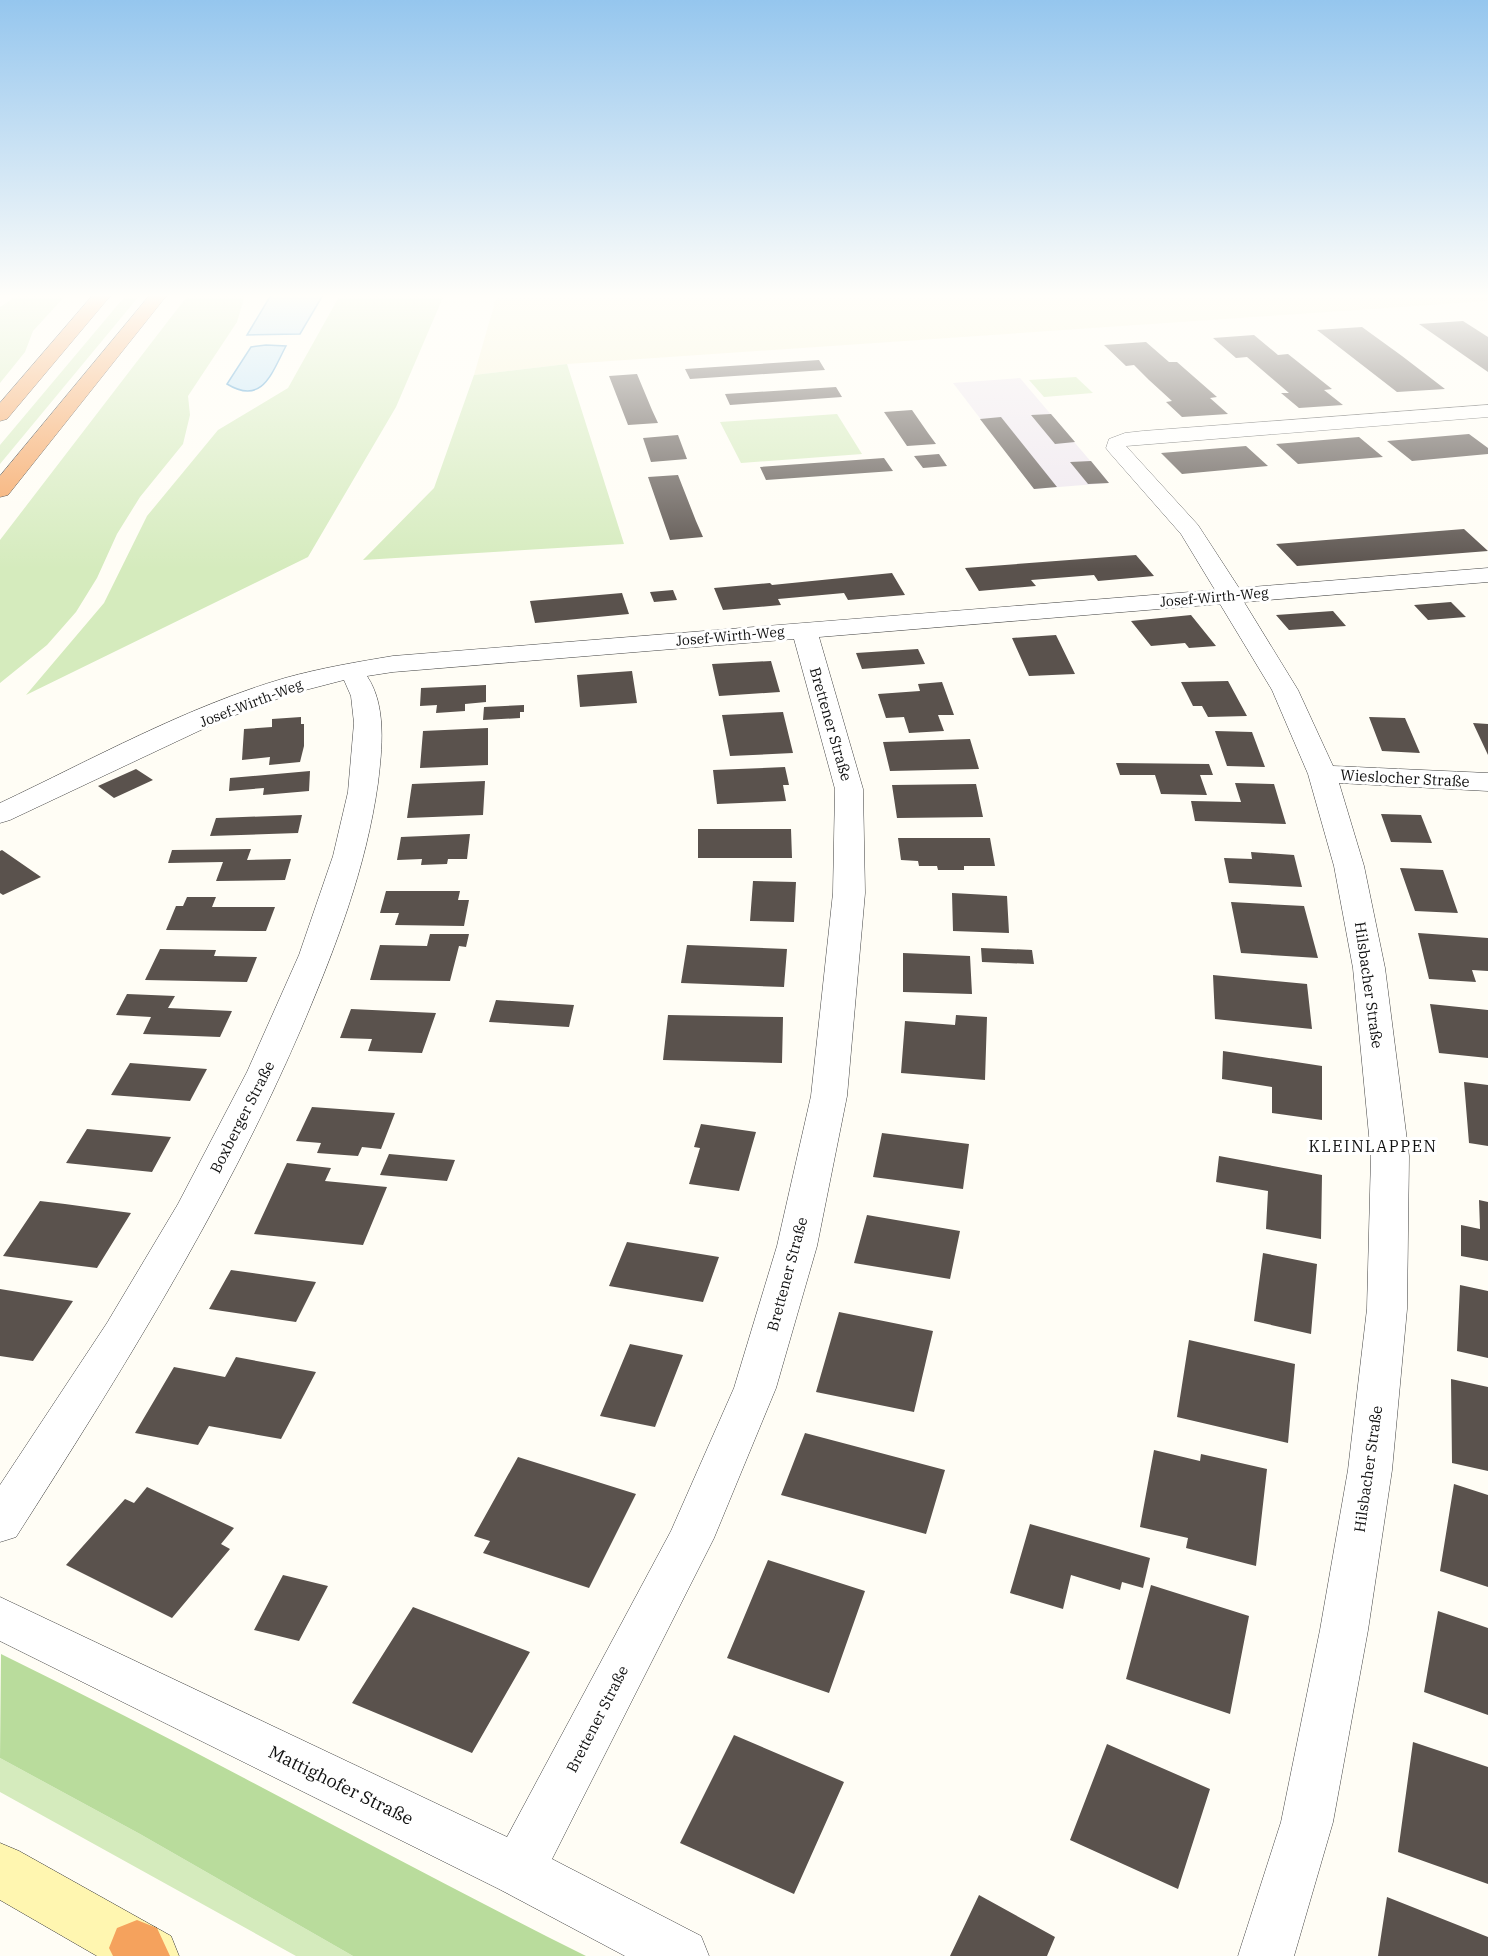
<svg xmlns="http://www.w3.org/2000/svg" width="1488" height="1956" viewBox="0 0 1488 1956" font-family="'IBM Plex Serif',serif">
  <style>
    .industrial { fill: #eee6ef }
    .farmland { fill: #f6f3d4 }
    .green { fill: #d5ebbd }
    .forest { fill: #b9dc9c }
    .water { fill: #b9e0f7; stroke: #3f96cf; stroke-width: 1.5 }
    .building { fill: #5a524d }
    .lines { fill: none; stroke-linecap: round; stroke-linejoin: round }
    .minor-casing { stroke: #444; stroke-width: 1 }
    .secondary-casing { stroke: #333; stroke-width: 1 }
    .motorway-casing { stroke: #222; stroke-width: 1 }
    .minor { fill: #fff; fill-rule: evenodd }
    .secondary { fill: #fff6b0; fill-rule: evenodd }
    .motorway { fill: #f5a25d; fill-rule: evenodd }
    .labels { text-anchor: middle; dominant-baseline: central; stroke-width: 6; stroke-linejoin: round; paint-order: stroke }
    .far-street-label { font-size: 14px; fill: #111; stroke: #fff }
    .street-label { font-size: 15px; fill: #111; stroke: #fff }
    .neighbourhood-label { font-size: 16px; letter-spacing: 1.5px; fill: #111; stroke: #fff }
    .near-street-label { font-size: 18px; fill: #111; stroke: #fff }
  </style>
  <rect width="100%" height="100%" fill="#fffdf5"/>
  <path class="industrial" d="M1020,378L1109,483L1034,489L953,383Z"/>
  <path class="farmland" d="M497,295H1488V301L567,364L474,375Z"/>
  <path class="green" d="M18,295H66L33,331L25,352L0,383V307Z
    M126,295H140L0,464V445Z
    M188,295H245L237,322L188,396L190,415L183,444L140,497L117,534L97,578L76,612L47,645L0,683V540Z
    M340,295H444L396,407L308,557L26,695L104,603L147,516L218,430L288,388Z
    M567,364L624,544L363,560L434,488L474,375Z
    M1076,377L1093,393L1044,397L1029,380Z
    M837,414L862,454L741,463L720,422Z
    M0,1758L140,1834L353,1956H296L0,1792Z"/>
  <path class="forest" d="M1,1654C198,1750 390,1858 586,1956H353L140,1834L0,1758Z"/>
  <path class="water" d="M271,295H323L300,334L247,335Z
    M266,345L286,346C272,372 263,406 227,384L251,347Z"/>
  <path class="building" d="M1463,321L1488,337V372L1419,324Z
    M1362,327L1402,356L1445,389L1397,392L1317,330Z
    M1254,335L1278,355L1288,354L1332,389L1324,390L1343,405L1299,408L1281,393H1289L1247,357L1236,358L1213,338Z
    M1146,342L1169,362H1177L1217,397L1210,398L1228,414L1182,417L1166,402L1172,401L1149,380L1134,365L1126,366L1104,345Z
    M819,360L825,370L690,379L685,369Z
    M637,374L652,410L658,423L628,425L609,376Z
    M836,387L842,397L730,405L725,394Z
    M912,410L928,433L936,444L907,446L884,412Z
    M1051,414L1075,442L1055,444L1031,415Z
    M1001,417L1057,487L1034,489L980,419Z
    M1469,434L1488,448V454L1412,461L1387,441Z
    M678,435L687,459L651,462L643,438Z
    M1359,437L1383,457L1298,464L1276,444Z
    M1246,446L1268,466L1182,474L1161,453Z
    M939,454L947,466L923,468L914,456Z
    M884,458L893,471L766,480L760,467Z
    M1091,461L1109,483L1088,484L1070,462Z
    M678,475L696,521L703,537L670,540L648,477Z
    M1464,529L1488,551L1297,566L1276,544Z
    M1136,555L1154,576L1098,581L1094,575L1031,580L1036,586L979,591L965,568Z
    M892,573L905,595L848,600L844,593L778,599L781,605L723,610L714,588L770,583L772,585Z
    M673,590L677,600L654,602L650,592Z
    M622,593L629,614L535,623L530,601Z
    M1451,602L1466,617L1428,620L1414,605Z
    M1333,611L1346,626L1289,630L1276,615Z
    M1191,615L1216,646L1189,648L1185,643L1151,646L1131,621Z
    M1056,635L1075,674L1029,676L1012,638Z
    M918,649L925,664L862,669L856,653Z
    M771,661L780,692L719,696L712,664Z
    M632,671L637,703L580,707L577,675Z
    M1228,681L1247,716L1208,717L1202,706H1193L1181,682Z
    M942,682L954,715H938L944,731L909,733L904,717L886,718L878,694L920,691L918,684Z
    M486,685V702L465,704V711L436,713L437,705L420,706L421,688Z
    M524,705V712H520V718L483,720L484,707Z
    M783,712L793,753L730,756L722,715Z
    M301,717V724H304V746L300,762L269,765L270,757L242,760L244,729L272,727V719Z
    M1369,717L1405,718L1420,753L1382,751Z
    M1473,723L1488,724V755Z
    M488,728V765L420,768L423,731Z
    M1215,731L1252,732L1265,767L1227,766Z
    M970,739L979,769L890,771L883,742Z
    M1116,763L1209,764L1213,775H1200L1207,795L1161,794L1155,775H1120Z
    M785,767L789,785H783L786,801L717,804L713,770Z
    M136,769L153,780L114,798L98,786Z
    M310,771L309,791L263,795L264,788L229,791L230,778Z
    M485,781L483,815L407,818L412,784Z
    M1235,783L1274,784L1286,824L1195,821L1191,801L1241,802Z
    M976,784L983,817L897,818L892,785Z
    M1381,814L1421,815L1432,843L1391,842Z
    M302,815L298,833L210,836L216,818Z
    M698,829H791L792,858H698Z
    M470,834L467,859H448L447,864L421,865L422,859L397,860L401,837Z
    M898,838H990L995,866H964V870H938L937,866H919L918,861L901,860Z
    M251,849L247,860L291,859L285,880L216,881L223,862L168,863L172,850Z
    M2,850L41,877L3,895L0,893V851Z
    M1251,852L1294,855L1302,887L1229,883L1224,858L1252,859Z
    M1400,868L1443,870L1458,913L1415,911Z
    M753,881L796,882L794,922L750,921Z
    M386,891H460L458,900H469L464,926L395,925L399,913H380Z
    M952,893L1007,896L1009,933L953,931Z
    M187,897H216L212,907H275L266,931L166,930L176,906H183Z
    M1231,902L1304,906L1318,958L1241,953Z
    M1418,933L1488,938V971L1472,970L1476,982L1429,979Z
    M430,934H469L466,947L459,946L450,981L370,980L380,945L427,946Z
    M687,945L787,949L784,987L681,983Z
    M981,948L1032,950L1034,964L982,962Z
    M160,949L216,950L214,956L257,957L247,982L145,980Z
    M903,953L970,956L972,994L903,992Z
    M1213,975L1307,984L1312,1029L1215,1019Z
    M127,994L175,996L168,1008L232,1011L220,1037L143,1034L151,1017L116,1015Z
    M496,1000L574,1005L569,1027L489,1022Z
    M1430,1004L1488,1010V1058L1439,1053Z
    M351,1009L436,1013L422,1053L368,1051L372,1039L340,1038Z
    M668,1015L783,1017L782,1063L663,1060Z
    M956,1015L987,1017L985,1080L901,1073L905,1021L955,1025Z
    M1223,1051L1322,1066V1120L1272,1113V1087L1222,1079Z
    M130,1063L207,1069L190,1101L111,1095Z
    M1464,1082L1488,1085V1146L1469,1143Z
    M312,1107L395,1113L381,1149L362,1147L358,1156L317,1153L321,1143L296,1141Z
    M701,1124L756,1132L739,1191L689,1184L700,1148L694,1147Z
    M87,1129L171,1137L152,1172L66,1163Z
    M882,1133L969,1144L963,1189L873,1177Z
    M389,1154L455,1160L447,1181L380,1175Z
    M1219,1156L1322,1175L1321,1239L1266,1229L1268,1191L1216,1182Z
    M287,1163L331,1168L325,1181L387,1187L363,1245L254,1234Z
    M1479,1200L1488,1202V1261L1461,1256V1225L1480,1229Z
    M40,1201L65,1204L131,1213L97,1268L3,1256Z
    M867,1215L960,1231L950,1279L854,1263Z
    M627,1242L719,1257L703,1302L609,1286Z
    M1263,1253L1317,1264L1311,1334L1254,1321Z
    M231,1270L316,1282L296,1322L209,1309Z
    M1460,1285L1488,1291V1358L1457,1351Z
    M0,1289L73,1301L33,1361L0,1356Z
    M839,1312L933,1331L914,1412L816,1392Z
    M1189,1340L1295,1364L1288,1443L1177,1417Z
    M630,1344L683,1355L655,1427L600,1416Z
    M236,1357L316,1372L281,1439L209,1426L198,1445L135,1433L174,1367L225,1377Z
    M1451,1379L1488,1387V1471L1452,1463Z
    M805,1433L945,1470L926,1534L781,1495Z
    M1154,1450L1200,1461L1201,1454L1267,1469L1256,1566L1186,1548L1188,1538L1140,1527Z
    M518,1457L636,1494L589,1588L483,1553L490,1541L474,1536Z
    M1454,1484L1488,1495V1587L1440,1571Z
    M147,1487L234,1528L221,1544L230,1549L172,1618L66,1565L125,1499L134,1503Z
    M1030,1524L1150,1558L1143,1588L1122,1582L1120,1590L1071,1575L1063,1609L1010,1593Z
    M768,1560L865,1591L829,1693L727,1658Z
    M283,1575L328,1586L299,1641L254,1630Z
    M1151,1585L1249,1616L1230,1714L1126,1679Z
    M413,1607L530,1652L472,1753L352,1703Z
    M1438,1611L1488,1628V1715L1424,1692Z
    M734,1735L844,1782L794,1894L680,1843Z
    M1413,1742L1488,1767V1884L1398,1852Z
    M1107,1744L1210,1789L1178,1889L1070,1840Z
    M979,1895L1055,1937L1047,1956H950Z
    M1387,1897L1488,1937V1956H1378Z"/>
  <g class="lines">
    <defs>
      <path id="minor" d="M1488,405V417L1126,446L1198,525L1239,588L1488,568V582L1244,602L1298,690L1333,766L1488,773V791L1339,783L1364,866L1385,968L1409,1156L1407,1309L1392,1470L1368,1630L1333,1822L1294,1956H1238L1281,1822L1320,1630L1348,1470L1367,1309L1371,1156L1353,968L1334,866L1308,774L1272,690L1220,604L819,637L863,789L865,893L847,1096L817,1246L776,1388L714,1538L552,1859L701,1936L709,1956H625L499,1889L0,1641V1597L507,1837L671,1531L734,1388L777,1246L811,1096L833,893L835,789L794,639L393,672L367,676C387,706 382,749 378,783C366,869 335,949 301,1029C224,1208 121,1373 16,1537L0,1542V1485L107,1323L178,1204L247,1072L299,955L333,856L348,792L354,723L351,696L344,680L290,694L220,721L10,820L0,823V803C93,759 186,707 285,678C321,668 357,662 393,656L1215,590L1181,534L1109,452L1106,448L1109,439L1125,433L1143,431Z"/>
      <path id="secondary" d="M0,1843L19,1851L171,1936L179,1956H97L0,1900Z"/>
      <path id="motorway" d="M93,295H111L7,419L0,421V403Z
        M150,295H167L8,495L0,497V476Z
        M137,1920L157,1928L170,1956H113L109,1948L117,1928Z"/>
    </defs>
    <use href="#minor" class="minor-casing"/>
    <use href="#secondary" class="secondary-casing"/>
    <use href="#motorway" class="motorway-casing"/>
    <use href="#minor" class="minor"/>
    <use href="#secondary" class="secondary"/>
    <use href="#motorway" class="motorway"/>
  </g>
  <linearGradient id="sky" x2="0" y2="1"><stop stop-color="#95c6ee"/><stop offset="0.52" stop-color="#fffefa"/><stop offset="1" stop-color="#fffefa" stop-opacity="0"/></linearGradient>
  <rect width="1488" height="569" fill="url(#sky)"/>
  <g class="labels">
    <g class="far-street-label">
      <text transform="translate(1214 597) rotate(-5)">Josef-Wirth-Weg</text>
      <text transform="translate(730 636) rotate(-5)">Josef-Wirth-Weg</text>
      <text transform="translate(251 703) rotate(-21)">Josef-Wirth-Weg</text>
    </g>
    <g class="street-label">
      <text transform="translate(831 724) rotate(74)">Brettener Straße</text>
      <text transform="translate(1405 778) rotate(3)">Wieslocher Straße</text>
      <text transform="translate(1369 985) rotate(82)">Hilsbacher Straße</text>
      <text transform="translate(242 1117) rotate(-63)">Boxberger Straße</text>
      <text transform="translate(787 1274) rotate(-75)">Brettener Straße</text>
      <text transform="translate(1368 1469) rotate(-82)">Hilsbacher Straße</text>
      <text transform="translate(597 1719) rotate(-63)">Brettener Straße</text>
    </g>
    <g class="neighbourhood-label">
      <text x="1373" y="1146">KLEINLAPPEN</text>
    </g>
    <g class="near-street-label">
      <text transform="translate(341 1785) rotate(26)">Mattighofer Straße</text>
    </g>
  </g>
</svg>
